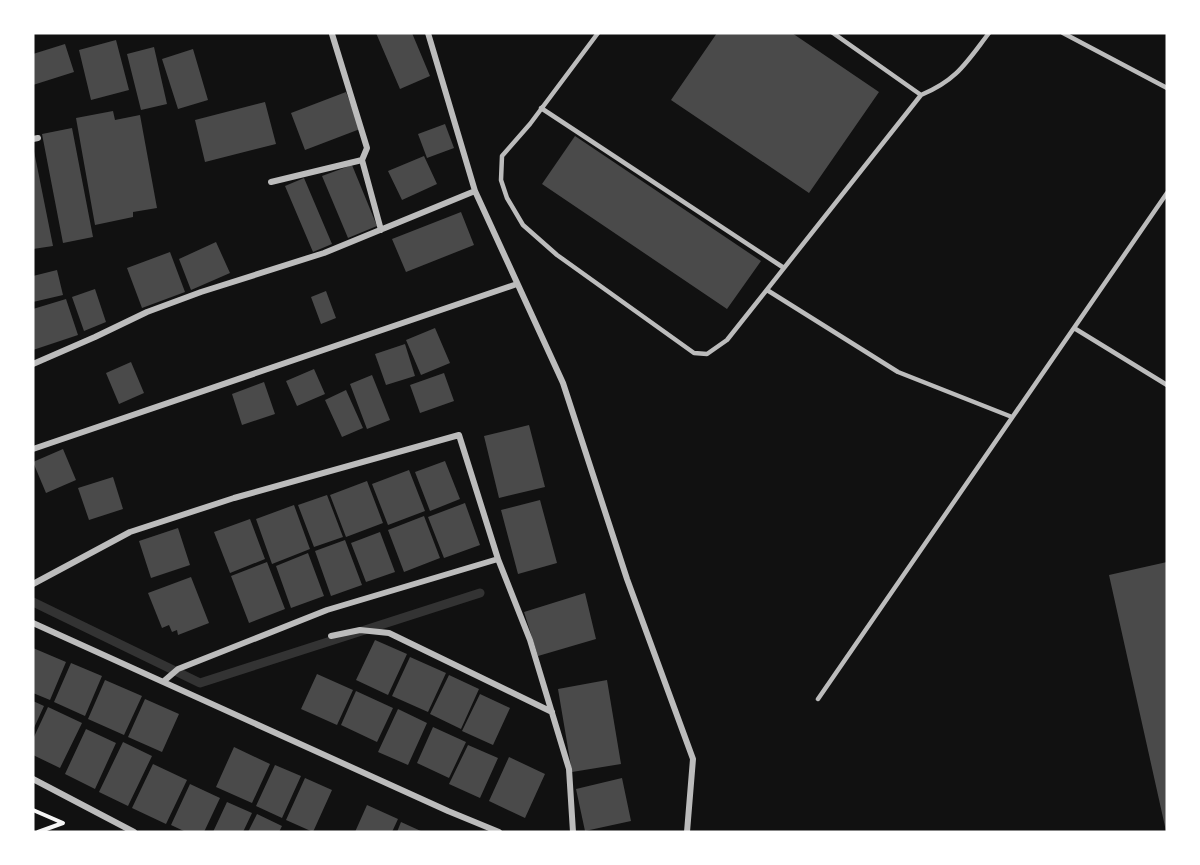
<svg xmlns="http://www.w3.org/2000/svg" width="1200" height="865" viewBox="0 0 1200 865" font-family="Raleway,sans-serif">
  <style>
    .lines { fill: none; stroke-linecap: round; stroke-linejoin: round }
    .stream { stroke: #333; stroke-width: 9 }
    .building { fill: #4a4a4a }
    .path { stroke: #f5f5f5; stroke-width: 4 }
    .service { stroke: #bcbcbc; stroke-width: 4.5 }
    .minor { stroke: #bcbcbc; stroke-width: 6 }
  </style>
  <rect width="100%" height="100%" fill="#111"/>
  <g class="lines">
    <path class="stream" d="M33,602L200,683L480,593"/>
  </g>
  <path class="building" d="M376,33H412L430,76L400,89Z
    M717,33H792L879,92L809,193L671,100Z
    M116,40L129,90L91,100L79,50Z
    M65,44L74,72L33,85V54Z
    M154,47L167,104L141,110L127,54Z
    M193,49L208,100L178,109L162,59Z
    M346,92L360,129L305,150L291,113Z
    M265,102L276,144L205,162L195,120Z
    M113,111L115,120L140,115L157,208L133,212V217L95,225L76,118Z
    M445,124L454,148L427,158L418,134Z
    M72,128L93,237L63,243L42,134Z
    M575,136L761,261L727,309L542,184Z
    M33,146L53,246L33,249Z
    M424,156L437,184L402,200L388,171Z
    M352,165L377,226L348,238L322,176Z
    M304,178L332,244L313,252L285,186Z
    M461,212L474,245L406,272L392,239Z
    M216,242L230,273L191,290L179,259Z
    M170,252L185,292L142,308L127,268Z
    M57,270L63,295L33,302V276Z
    M95,289L106,322L84,331L72,297Z
    M326,291L336,318L321,324L311,297Z
    M66,299L78,335L33,350V309Z
    M435,328L450,363L421,375L406,340Z
    M405,344L415,376L386,385L375,354Z
    M131,362L144,393L119,404L106,373Z
    M314,369L325,394L297,406L286,381Z
    M444,373L454,401L420,413L410,385Z
    M372,375L390,420L367,429L350,384Z
    M264,382L275,414L242,425L232,394Z
    M346,390L363,428L342,437L325,400Z
    M529,425L545,487L499,498L484,436Z
    M63,449L76,480L46,493L33,462Z
    M445,461L460,499L430,511L415,472Z
    M409,470L425,511L388,525L372,484Z
    M113,477L123,509L89,520L78,488Z
    M367,481L383,523L346,537L330,495Z
    M327,495L343,537L314,547L298,505Z
    M540,500L557,563L518,574L501,510Z
    M465,503L480,545L444,558L428,517Z
    M294,505L310,549L272,564L256,519Z
    M424,516L440,558L404,572L388,530Z
    M250,519L265,559L230,573L214,532Z
    M178,528L190,565L151,578L139,541Z
    M380,532L395,572L366,582L351,543Z
    M345,540L362,585L331,596L315,551Z
    M308,553L324,596L291,608L276,566Z
    M267,562L285,609L249,623L231,576Z
    M1167,562V831H1166L1109,575Z
    M191,577L209,623L178,635L177,630L172,632L169,625L162,628L148,593Z
    M585,593L596,639L538,656L524,612Z
    M375,640L407,654L388,695L356,680Z
    M33,648L66,662L50,700L33,693Z
    M410,657L446,673L428,712L392,696Z
    M71,663L102,676L85,716L54,702Z
    M317,674L353,690L337,725L301,709Z
    M449,675L479,689L461,729L430,714Z
    M105,680L142,696L124,735L88,719Z
    M607,680L621,764L572,772L558,689Z
    M356,691L393,708L377,742L341,725Z
    M480,694L510,708L493,745L462,731Z
    M145,699L179,714L162,752L128,737Z
    M33,701L44,706L33,730Z
    M48,707L82,723L60,768L33,755V739Z
    M398,709L427,723L408,765L378,752Z
    M433,727L466,742L449,778L417,763Z
    M86,729L116,743L95,789L65,774Z
    M123,742L152,756L128,806L99,792Z
    M468,745L498,758L480,798L449,784Z
    M234,747L270,764L252,803L216,787Z
    M509,757L545,774L525,818L489,801Z
    M153,764L187,780L166,824L132,808Z
    M275,765L301,776L282,818L256,806Z
    M305,778L332,790L313,832L286,820Z
    M622,778L631,821L585,831L576,789Z
    M190,784L220,798L204,832H186L171,825Z
    M227,802L252,813L243,832H213Z
    M367,805L398,819L392,832H355Z
    M257,814L282,826L279,832H248Z
    M401,822L423,832H397Z"/>
  <g class="lines">
    <path class="path" d="M33,810L63,823L38,832"/>
    <path class="service" d="M598,33L530,124L502,156L501,180L507,198L523,225L557,255L694,353L707,354L727,340L921,95C957,80 966,63 989,33
      M833,33L921,95
      M1063,33L1167,88
      M541,108L784,268
      M767,290L898,372L1012,417
      M1074,328L1167,385
      M818,699L1167,193"/>
    <path class="minor" d="M428,33L475,191L563,383L627,579L693,759L687,832
      M332,34L367,148L362,160L381,230
      M33,139L38,138
      M271,182L362,160
      M33,364L95,337L147,312L201,292L324,253L475,191
      M33,449L517,284
      M498,559L530,640L569,769L573,832
      M33,584L130,532L234,498L459,435L498,559L327,610L178,669L164,681
      M33,623L448,811L499,832
      M331,636L360,630L389,633L552,712
      M33,779L134,832"/>
  </g>
  <rect width="1200" height="865" fill="none" stroke="#ffffff" stroke-width="69"/>
</svg>
